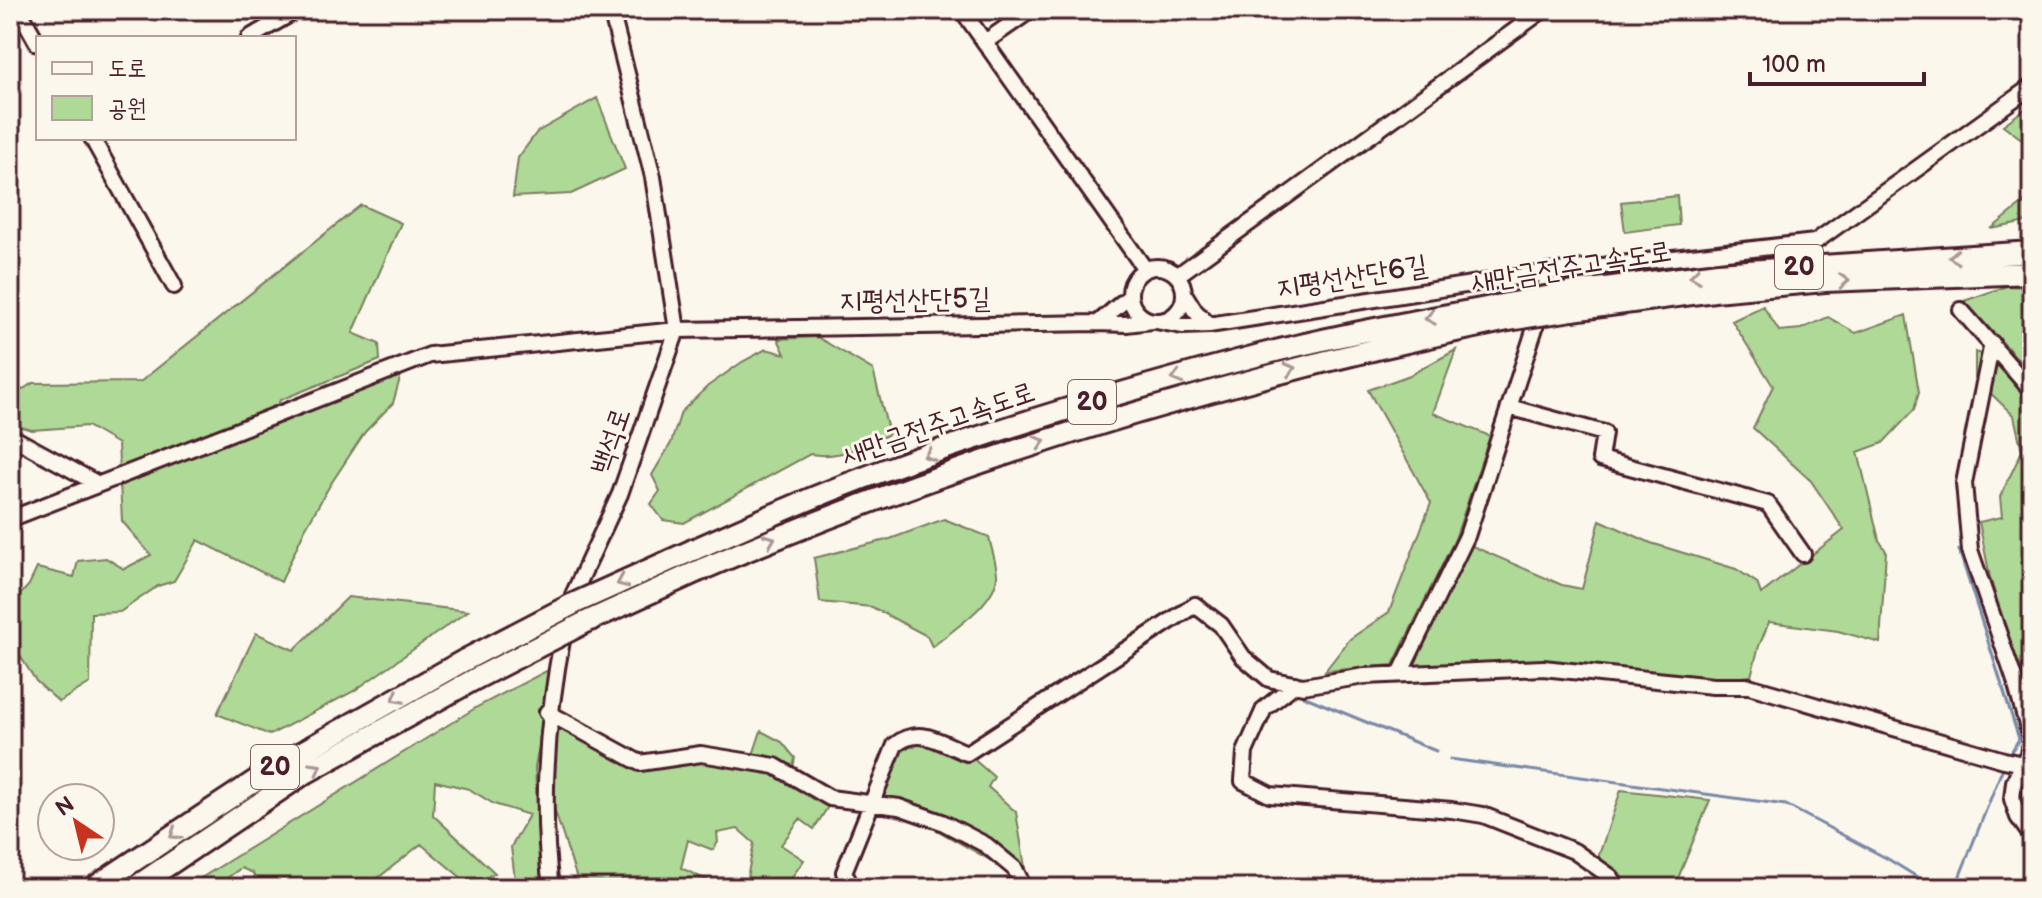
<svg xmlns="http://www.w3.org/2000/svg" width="2042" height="898" viewBox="0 0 2042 898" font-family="'Balsamiq Sans','Poor Story',sans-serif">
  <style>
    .green { fill: #aed997; stroke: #7c7c61; stroke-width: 2 }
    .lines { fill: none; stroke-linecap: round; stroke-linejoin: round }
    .stream { stroke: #7989a6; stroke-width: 3 }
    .minor-casing { stroke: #4a1f2b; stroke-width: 20 }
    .highway-casing { stroke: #4a1f2b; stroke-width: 26 }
    .minor { stroke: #fbf7ec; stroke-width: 14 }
    .highway { stroke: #fbf7ec; stroke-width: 20 }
    .highway-bridge-casing { stroke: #4a1f2b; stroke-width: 26; stroke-linecap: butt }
    .highway-bridge { stroke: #fbf7ec; stroke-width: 20 }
    .oneway { stroke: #ab9695 }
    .labels { text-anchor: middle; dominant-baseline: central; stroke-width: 6; stroke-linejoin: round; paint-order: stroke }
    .shield { fill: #fbf7ec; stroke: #7f6065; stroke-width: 2 }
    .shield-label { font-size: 26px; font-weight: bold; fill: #4a1f2b }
    .street-label { font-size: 28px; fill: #4a1f2b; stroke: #fbf7ec }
  </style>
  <rect width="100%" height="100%" fill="#fbf7ec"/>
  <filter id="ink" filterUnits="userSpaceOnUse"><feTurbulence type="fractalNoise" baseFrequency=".0125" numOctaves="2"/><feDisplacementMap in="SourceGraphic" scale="16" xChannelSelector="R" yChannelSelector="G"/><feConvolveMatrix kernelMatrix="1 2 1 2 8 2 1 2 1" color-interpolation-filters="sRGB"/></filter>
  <g filter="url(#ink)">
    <path class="green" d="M597,98L625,169L571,194L513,197L518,158L537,132Z
      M2032,104V143L2028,144L2003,125Z
      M1677,196L1679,225L1625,232L1621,202Z
      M2032,196V221L1991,229Z
      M361,205L401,223L353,333L379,344L380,360L280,400L265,429L401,375L393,403L365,432L330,485L304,531L281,582L198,540L174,581L158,586L120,612L91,613L90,683L59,702L36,681L10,640V606L29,585L37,568L74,577L78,561L106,558L124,569L151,555L122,521L118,444L87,426L32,430L10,424V397L33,383L140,382Z
      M2007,286L2032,287V374L1964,301Z
      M1763,306L1779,331L1801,329L1828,317L1856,333L1906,315L1919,392L1914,410L1883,443L1858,452L1879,540L1886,551L1880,643L1838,631L1769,622L1759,646L1751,676L1723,679L1577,665L1412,667L1470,545L1562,585L1582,589L1600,520L1651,543L1736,569L1757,583L1761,594L1844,530L1811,481L1753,428L1773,386L1732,321Z
      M817,337L873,370L889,434C864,447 838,459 810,454L684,523L663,520L651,504L660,491L652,475L671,443L681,412L708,386L742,362L766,349L785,354L778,339Z
      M1456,350L1433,413L1490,436L1455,539L1393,665L1325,671L1350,639L1389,612L1431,503L1368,390L1410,375Z
      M1975,352L1995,359L2032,408V682L2023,688L1990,577L1979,522L2002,517L2000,497L2022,451L2014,416L1975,378Z
      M944,519L989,537C991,548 996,561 997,574C998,602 951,631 932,647L927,636L872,607L820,602L814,558L890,539Z
      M348,597L468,611L354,691L270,735L217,714L256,633L294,650Z
      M554,667L535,767L541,888H516L511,847L529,815L494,804L469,789L435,781L433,815L495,873L470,885L421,844L373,882L378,888H258L253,873L241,868L213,888H185L477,707Z
      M555,724L639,767L713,749L753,755L761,731L782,742L795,758L791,778L829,805L814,829L800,819L781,845L804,860L789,881L745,888L754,843L738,829L717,833L718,842L713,850L688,840L681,868L709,881L713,888H580L551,799Z
      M910,731L946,735L994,777L988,787L1016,812L1025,867L1006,869L880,798Z
      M1621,790L1710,800L1674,888H1627L1598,858Z"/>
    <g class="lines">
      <path class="stream" d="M1959,550L2019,739L2010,754
        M1303,696L1436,751
        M1450,759L1786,805L1888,859L1935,888
        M1955,888L2002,770"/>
      <defs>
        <path id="minor" d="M19,10L38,44
          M962,10L1145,269
          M249,38L297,10
          M985,42L1031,10
          M92,138L174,286
          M1130 294a27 27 0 1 1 54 0a27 27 0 1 1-54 0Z
          M1178,275L1543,10
          M1185,295L1195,311L1209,325
          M1961,310L2032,391
          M1156,321L1182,326L1209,325L1549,272L1815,242L2032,86
          M1098,323L1130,296
          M1992,343L1964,483L1970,550L2014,678L2031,739L2028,754L2014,782L2012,799L2018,817L2032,837
          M1509,407L1604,433L1600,459L1768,504L1803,554
          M10,436L98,484
          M10,519L430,355L677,330L1098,323L1126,324L1152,321
          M569,610L573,595L620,494L677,330L653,177L611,10
          M1400,674L1467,536L1535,328L1549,272
          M1295,684L1264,709L1245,752L1243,781L1270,795L1452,810L1483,815L1574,851L1611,877L1618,888
          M547,712L640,763L701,754L775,766L830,798L899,807L942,822L986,845L1015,869L1024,888
          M551,888C540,802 547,715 564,630
          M852,888L844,872L895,745C920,725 940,743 967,753L1195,605L1221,625L1243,657L1269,679L1303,686L1365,676L1543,668L1713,686H1749L2004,760L2023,764L2032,761"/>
        <path id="highway" d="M1568,293L1718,273L2032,252
          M1572,310L1714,291L1825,281L2032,273
          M693,550C734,532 774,514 815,497C953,441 1097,398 1241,360C1328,336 1418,321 1507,304
          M698,571C959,459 1230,377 1508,320
          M93,888L281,764L465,660
          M134,888L302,775L475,679"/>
      </defs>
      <use href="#minor" class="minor-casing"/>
      <use href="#highway" class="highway-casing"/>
      <use href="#minor" class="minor"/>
      <use href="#highway" class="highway"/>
      <defs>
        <path id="highway-bridge" d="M1507,304L1568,293
          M1508,320L1572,310
          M465,660L573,604L693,550
          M475,679L586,622L698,571"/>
      </defs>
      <use href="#highway-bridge" class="highway-bridge-casing"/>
      <use href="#highway-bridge" class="highway-bridge"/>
    </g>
    <defs><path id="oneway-chevron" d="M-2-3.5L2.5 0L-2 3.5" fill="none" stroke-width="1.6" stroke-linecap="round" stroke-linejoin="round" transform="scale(2)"/></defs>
    <g class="oneway">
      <use href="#oneway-chevron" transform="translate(1954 257) rotate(177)"/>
      <use href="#oneway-chevron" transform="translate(1695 276) rotate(172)"/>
      <use href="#oneway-chevron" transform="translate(1844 281) rotate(-2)"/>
      <use href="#oneway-chevron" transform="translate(1430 318) rotate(170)"/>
      <use href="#oneway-chevron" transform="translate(1290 369) rotate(-14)"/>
      <use href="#oneway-chevron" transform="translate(1177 378) rotate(164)"/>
      <use href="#oneway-chevron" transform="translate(1040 442) rotate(-17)"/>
      <use href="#oneway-chevron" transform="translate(929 455) rotate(161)"/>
      <use href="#oneway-chevron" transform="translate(770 540) rotate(-23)"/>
      <use href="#oneway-chevron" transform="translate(622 582) rotate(156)"/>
      <use href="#oneway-chevron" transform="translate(397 698) rotate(151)"/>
      <use href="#oneway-chevron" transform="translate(316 768) rotate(-29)"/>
      <use href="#oneway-chevron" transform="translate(175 834) rotate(146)"/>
    </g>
  </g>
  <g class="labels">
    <g class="shield">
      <rect x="1775" y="245" width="48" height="44" rx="6"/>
      <rect x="1068" y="380" width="48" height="44" rx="6"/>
      <rect x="251" y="745" width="48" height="44" rx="6"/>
    </g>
    <g class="shield-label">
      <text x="1799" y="267">20</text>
      <text x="1092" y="402">20</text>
      <text x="275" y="767">20</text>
    </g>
    <g class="street-label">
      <text transform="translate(1571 267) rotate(-9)">새만금전주고속도로</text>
      <text transform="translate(1352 277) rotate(-9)">지평선산단6길</text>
      <text transform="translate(915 300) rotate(-1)">지평선산단5길</text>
      <text transform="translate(938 424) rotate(-19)">새만금전주고속도로</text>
      <text transform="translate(611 441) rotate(-71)">백석로</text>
    </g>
  </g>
  <rect width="2042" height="898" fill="none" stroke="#fbf7ec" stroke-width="40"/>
  <rect x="20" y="20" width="2002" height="858" fill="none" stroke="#4a1f2b" stroke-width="3" filter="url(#ink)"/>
  <rect x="36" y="36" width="260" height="104" fill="#fbf7ec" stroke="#b4a19f" stroke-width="2"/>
  <rect x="52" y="62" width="40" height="12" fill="#fbf7ec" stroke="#b4a19f" stroke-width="2"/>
  <text x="108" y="76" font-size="24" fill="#4a1f2b">도로</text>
  <rect x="52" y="96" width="40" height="24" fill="#aed997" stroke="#b4a19f" stroke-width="2"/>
  <text x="108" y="116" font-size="24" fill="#4a1f2b">공원</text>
  <g transform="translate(76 822) rotate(325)"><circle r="38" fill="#fbf7ec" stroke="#b4a19f" stroke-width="2"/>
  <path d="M0-6L14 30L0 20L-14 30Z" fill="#c8321e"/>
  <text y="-12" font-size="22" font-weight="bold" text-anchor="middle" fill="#4a1f2b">N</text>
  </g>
  <path d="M1750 72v12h174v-12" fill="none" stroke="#4a1f2b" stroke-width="4"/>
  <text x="1762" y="72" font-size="24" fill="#4a1f2b" stroke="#fbf7ec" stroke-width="6" paint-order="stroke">100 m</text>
</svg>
